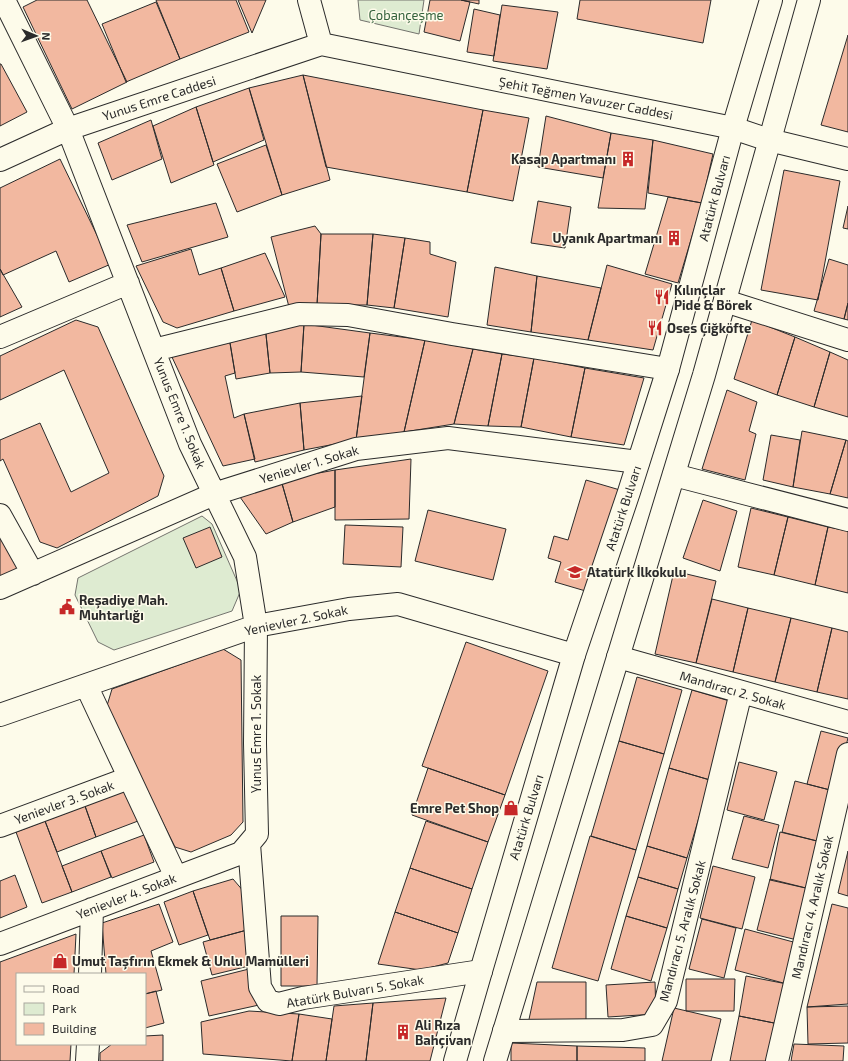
<svg xmlns="http://www.w3.org/2000/svg" width="848" height="1061" viewBox="0 0 848 1061" font-family="'Exo 2',sans-serif">
  <style>
    .green { fill: #deebd1; stroke: #74746e }
    .building { fill: #f2b8a0; stroke: #2b2b2b }
    .lines { fill: none; stroke-linecap: round; stroke-linejoin: round }
    .minor-casing { stroke: #2b2b2b; stroke-width: 24 }
    .major-casing { stroke: #2b2b2b; stroke-width: 24 }
    .minor { stroke: #fdfbea; stroke-width: 22 }
    .major { stroke: #fdfbea; stroke-width: 22 }
    .labels { text-anchor: middle; dominant-baseline: central; stroke-width: 3; stroke-linejoin: round; paint-order: stroke }
    .park-label { font-size: 13px; fill: #34623c; stroke: #fdfbea }
    .street-label { font-size: 13px; fill: #2b2b2b; stroke: #fdfbea }
    .poi-label { font-size: 13px; font-weight: bold; fill: #2b2b2b; stroke: #fdfbea; text-anchor: start }
  </style>
  <rect width="100%" height="100%" fill="#fdfbea"/>
  <path class="green" d="M358,0H424L419,34L360,20Z
    M202,516L212,524L241,590L232,611L114,650L98,642L75,595L78,578Z"/>
  <path class="building" d="M37,0H87L127,82L72,109L23,7Z
    M156,0H236L249,32L180,59Z
    M238,0H266L252,33Z
    M430,0H461L470,2L460,41L424,32Z
    M461,0H479V4Z
    M580,0H711L703,43L577,19Z
    M156,2L180,59L126,82L102,24Z
    M502,5L558,12L547,69L493,61Z
    M474,9L500,15L494,56L467,52Z
    M848,35V132L821,125Z
    M0,64H1L27,112L0,126Z
    M303,75L483,110L467,192L326,167Z
    M303,75L330,180L282,195L249,88Z
    M249,88L264,140L213,162L196,107Z
    M196,107L214,165L171,183L153,126Z
    M483,110L529,118L513,201L467,192Z
    M546,116L611,133L603,178L538,167Z
    M151,120L162,159L112,180L98,143Z
    M611,133L653,140L645,209L598,208Z
    M653,140L713,154L702,203L648,193Z
    M266,145L282,195L237,212L217,164Z
    M60,159L111,264L69,282L56,251L3,275L0,269V188Z
    M784,170L840,181L818,300L761,290Z
    M668,197L702,203L678,283L645,274Z
    M538,201L571,207L565,248L531,243Z
    M216,203L228,237L142,262L127,225Z
    M848,206V229L843,228Z
    M315,226L321,234L317,305L289,307L271,237Z
    M321,234H373L367,305H317Z
    M373,234L405,238L394,308L367,305Z
    M405,238L430,242V254L456,262L448,317L394,308Z
    M191,249L199,275L221,268L234,311L177,328L163,322L136,266Z
    M265,253L285,297L234,311L221,268Z
    M829,259L848,265V303L844,319L814,311Z
    M607,265L672,284L653,350L588,340Z
    M495,267L537,276L531,332L487,325Z
    M0,269L22,307L0,317Z
    M537,276L601,288L588,340L531,332Z
    M848,303V320L844,319Z
    M76,320L98,327L164,476L158,496L57,548L40,542L3,459L0,461V440L40,423L71,492L109,473L64,370L0,400V356Z
    M752,320L795,337L777,395L734,379Z
    M304,324L370,333L364,377L301,372Z
    M304,324L301,372L270,373L265,325Z
    M265,325L270,373L236,379L229,337Z
    M370,333L425,340L404,432L356,440Z
    M229,337L235,373L225,376L234,418L244,414L255,459L223,466L171,355Z
    M795,337L830,352L814,407L777,395Z
    M425,340L473,349L454,424L404,432Z
    M473,349L502,354L488,426L454,424Z
    M830,352L848,360V417L814,407Z
    M502,354L534,358L521,427L488,426Z
    M534,358L585,368L571,437L521,427Z
    M585,368L644,378L624,445L571,437Z
    M727,390L757,402L749,431L756,434L745,480L702,469Z
    M362,396L356,440L304,450L300,403Z
    M300,403L304,450L255,462L244,414Z
    M802,431L846,440L830,494L793,487Z
    M771,435L800,440L793,487L763,480Z
    M846,440L848,441V498L830,494Z
    M411,459L409,519L335,520V470Z
    M335,470V507L293,522L281,480Z
    M281,480L293,522L266,534L240,497Z
    M586,480L620,490L589,592L555,582L561,562L548,558L554,536L568,540Z
    M703,500L737,511L720,571L683,558Z
    M751,508L788,517L774,575L738,567Z
    M428,510L506,529L493,580L415,561Z
    M788,517L828,527L815,585L774,575Z
    M345,525L403,527L401,567L343,564Z
    M210,527L222,557L196,568L183,538Z
    M828,527L848,531V593L815,585Z
    M9,535L21,570L0,577V538Z
    M674,571L716,581L696,663L655,654Z
    M712,599L748,608L733,672L696,663Z
    M748,608L791,618L775,682L733,672Z
    M791,618L832,628L817,692L775,682Z
    M832,628L848,632V699L817,692Z
    M466,642L548,671L505,795L422,766Z
    M223,649L241,660L243,822L231,835L191,852L175,847L106,709L112,689Z
    M637,677L682,690L664,754L619,741Z
    M692,690L733,702L710,780L669,768Z
    M821,731L848,738L834,791L807,784Z
    M619,741L664,754L636,850L591,836Z
    M739,762L777,772L764,820L727,810Z
    M428,768L505,795L488,842L412,815Z
    M669,768L710,780L687,858L647,846Z
    M795,781L834,791L821,842L782,832Z
    M126,790L138,821L96,837L85,806Z
    M85,806L96,837L57,852L45,821Z
    M744,816L779,825L768,868L732,859Z
    M45,821L72,892L42,903L16,832Z
    M426,821L488,842L472,889L410,868Z
    M780,832L821,842L810,889L770,880Z
    M144,835L154,862L112,878L101,851Z
    M590,836L636,850L598,981L552,968Z
    M647,846L687,858L678,889L638,877Z
    M101,851L111,877L72,892L62,866Z
    M848,851V896L838,893Z
    M713,866L755,877L742,929L700,918Z
    M410,868L472,889L458,933L395,912Z
    M15,875L27,907L0,918V881Z
    M638,877L678,889L667,928L626,916Z
    M233,879L245,893L247,930L210,940L193,891Z
    M770,879L810,889L797,940L757,930Z
    M193,891L208,935L179,945L164,902Z
    M159,904L173,942L151,951L162,990L145,994V974H106L102,923Z
    M832,904L848,908V1004L807,1007Z
    M395,912L458,933L448,963L421,970L378,964Z
    M281,916H318L317,986H281Z
    M626,916L667,928L651,981L611,969Z
    M702,919L736,928L724,978L689,969Z
    M745,929L797,943L787,984L735,970Z
    M247,930L257,964L212,975L203,942Z
    M76,934L74,974H17V1044H71L70,1061H0V962Z
    M253,968L259,1005L209,1016L201,981Z
    M746,976L787,984L779,1024L739,1016Z
    M686,979H735L734,1011H686Z
    M537,982H586V1025L528,1024Z
    M655,982L656,1014L608,1017L606,985Z
    M156,991L164,1023L145,1028V994Z
    M446,998L430,1061H366L373,1003Z
    M373,1003L366,1061H326L334,1006Z
    M848,1006V1043L808,1044L807,1007Z
    M674,1008L721,1019L711,1061H662Z
    M249,1011L299,1014L292,1061L203,1054L201,1022Z
    M299,1014L332,1019L326,1061H292Z
    M739,1016L779,1024L772,1061H730Z
    M163,1035V1061H100V1053L112,1044H145V1036Z
    M511,1043L577,1046V1061H511Z
    M794,1044L844,1046L843,1061H791Z
    M577,1046L645,1048V1061H577Z"/>
  <g class="lines">
    <defs>
      <path id="minor" d="M309,0L321,44
        M0,160L68,129L321,44L733,128L769,140L848,159
        M725,301L848,340
        M0,337L128,283
        M154,350L299,314L348,315L452,334L668,369
        M674,475L848,520
        M0,515L33,574
        M0,588L214,494L356,449L448,438L638,462
        M618,657L848,722
        M86,685L176,877
        M0,715L256,626L349,609L398,604L574,655
        M0,826L129,778
        M249,844L260,987L268,1001L279,1004L303,998L481,971
        M0,944L241,853L257,834L255,743L256,626L245,557L190,444L68,129L4,0
        M90,974L92,909
        M504,1031L623,1030L652,1025L666,1001L741,692
        M87,1061L88,1044
        M777,1061L848,754"/>
      <path id="major" d="M455,1061L481,971L574,655L629,492L668,369L733,128L771,0
        M495,1061L704,375L809,0"/>
    </defs>
    <use href="#minor" class="minor-casing"/>
    <use href="#major" class="major-casing"/>
    <use href="#minor" class="minor"/>
    <use href="#major" class="major"/>
  </g>
  <defs>
    <symbol id="building-bare" viewBox="-9 -9 18 18"><path d="M-4-6H4V6H1V3H-1V6H-4ZM-2.5-4.3h1.7v1.8h-1.7ZM.8-4.3h1.7v1.8H.8ZM-2.5-1h1.7V.8h-1.7ZM.8-1h1.7V.8H.8Z" fill="#c62828" stroke="#fdfbea" stroke-width="2.5" paint-order="stroke"/></symbol>
    <symbol id="restaurant-bare" viewBox="-9 -9 18 18"><path d="M-5-6h1v4h1v-4h1v4h1v-4h1v5L-1.5 .5V6h-2V.5L-5-1ZM5-6V6H3V1.5H1.5Q1.5-4 5-6Z" fill="#c62828" stroke="#fdfbea" stroke-width="2.5" paint-order="stroke"/></symbol>
    <symbol id="school-bare" viewBox="-9 -9 18 18"><path d="M0-5L7-2L0 1L-7-2ZM-4 1L0 2.5L4 1V4Q0 6-4 4Z" fill="#c62828" stroke="#fdfbea" stroke-width="2.5" paint-order="stroke"/></symbol>
    <symbol id="civic-bare" viewBox="-9 -9 18 18"><path d="M-.6-6.5H3V-4.5H.6V-3L4-1V1h2V6H-6V1h2V-1L-.6-3ZM-1.2 2.5V6h2.4V2.5Z" fill="#c62828" stroke="#fdfbea" stroke-width="2.5" paint-order="stroke"/></symbol>
    <symbol id="shop-bare" viewBox="-9 -9 18 18"><path d="M-5-2.5h2.3a2.7 3.5 0 0 1 5.4 0H5L5.5 6h-11ZM-1.5-2.5h3a1.5 2.3 0 0 0-3 0Z" fill="#c62828" stroke="#fdfbea" stroke-width="2.5" paint-order="stroke"/></symbol>
  </defs>
  <g fill-rule="evenodd">
    <use href="#building-bare" x="617" y="148" width="22" height="22"/>
    <use href="#building-bare" x="663" y="227" width="22" height="22"/>
    <use href="#restaurant-bare" x="651" y="286" width="22" height="22"/>
    <use href="#restaurant-bare" x="644" y="317" width="22" height="22"/>
    <use href="#school-bare" x="564" y="561" width="22" height="22"/>
    <use href="#civic-bare" x="56" y="596" width="22" height="22"/>
    <use href="#shop-bare" x="500" y="797" width="22" height="22"/>
    <use href="#shop-bare" x="49" y="950" width="22" height="22"/>
    <use href="#building-bare" x="392" y="1021" width="22" height="22"/>
  </g>
  <g class="labels">
    <g class="park-label">
      <text x="406" y="15">Çobançeşme</text>
    </g>
    <g class="street-label">
      <text transform="translate(159 98) rotate(-18)">Yunus Emre Caddesi</text>
      <text transform="translate(586 98) rotate(11)">Şehit Teğmen Yavuzer Caddesi</text>
      <text transform="translate(714 198) rotate(-75)">Atatürk Bulvarı</text>
      <text transform="translate(180 413) rotate(68)">Yunus Emre 1. Sokak</text>
      <text transform="translate(309 464) rotate(-17)">Yenievler 1. Sokak</text>
      <text transform="translate(623 508) rotate(-72)">Atatürk Bulvarı</text>
      <text transform="translate(296 620) rotate(-12)">Yenievler 2. Sokak</text>
      <text transform="translate(733 690) rotate(16)">Mandıracı 2. Sokak</text>
      <text transform="translate(256 734) rotate(-90)">Yunus Emre 1. Sokak</text>
      <text transform="translate(64 802) rotate(-20)">Yenievler 3. Sokak</text>
      <text transform="translate(526 817) rotate(-73)">Atatürk Bulvarı</text>
      <text transform="translate(126 896) rotate(-21)">Yenievler 4. Sokak</text>
      <text transform="translate(812 907) rotate(-77)">Mandıracı 4. Aralık Sokak</text>
      <text transform="translate(682 931) rotate(-75)">Mandıracı 5. Aralık Sokak</text>
      <text transform="translate(355 991) rotate(-10)">Atatürk Bulvarı 5. Sokak</text>
    </g>
    <g class="poi-label">
      <text x="616" y="159" text-anchor="end">Kasap Apartmanı</text>
      <text x="662" y="238" text-anchor="end">Uyanık Apartmanı</text>
      <text x="674" y="290">Kılınçlar<tspan x="674" dy="15">Pide &amp; Börek</tspan></text>
      <text x="667" y="328">Oses Çiğköfte</text>
      <text x="587" y="572">Atatürk İlkokulu</text>
      <text x="79" y="600">Reşadiye Mah.<tspan x="79" dy="15">Muhtarlığı</tspan></text>
      <text x="499" y="808" text-anchor="end">Emre Pet Shop</text>
      <text x="72" y="961">Umut Taşfırın Ekmek &amp; Unlu Mamülleri</text>
      <text x="415" y="1025">Ali Rıza<tspan x="415" dy="15">Bahçivan</tspan></text>
    </g>
  </g>
  <rect x="16" y="973" width="130" height="72" fill="#fdfbea" stroke="#a9a89e"/>
  <rect x="24" y="986" width="20" height="6" fill="#fdfbea" stroke="#a9a89e"/>
  <text x="52" y="993" font-size="12" fill="#2b2b2b">Road</text>
  <rect x="24" y="1003" width="20" height="12" fill="#deebd1" stroke="#a9a89e"/>
  <text x="52" y="1013" font-size="12" fill="#2b2b2b">Park</text>
  <rect x="24" y="1023" width="20" height="12" fill="#f2b8a0" stroke="#a9a89e"/>
  <text x="52" y="1033" font-size="12" fill="#2b2b2b">Building</text>
  <g transform="translate(36 36) rotate(92)" stroke="#fdfbea" stroke-width="3" paint-order="stroke">
  <path d="M0-3L7 15L0 10L-7 15Z" fill="#2b2b2b"/>
  <text y="-6" font-size="11" font-weight="bold" text-anchor="middle" fill="#2b2b2b">N</text>
  </g>
</svg>
